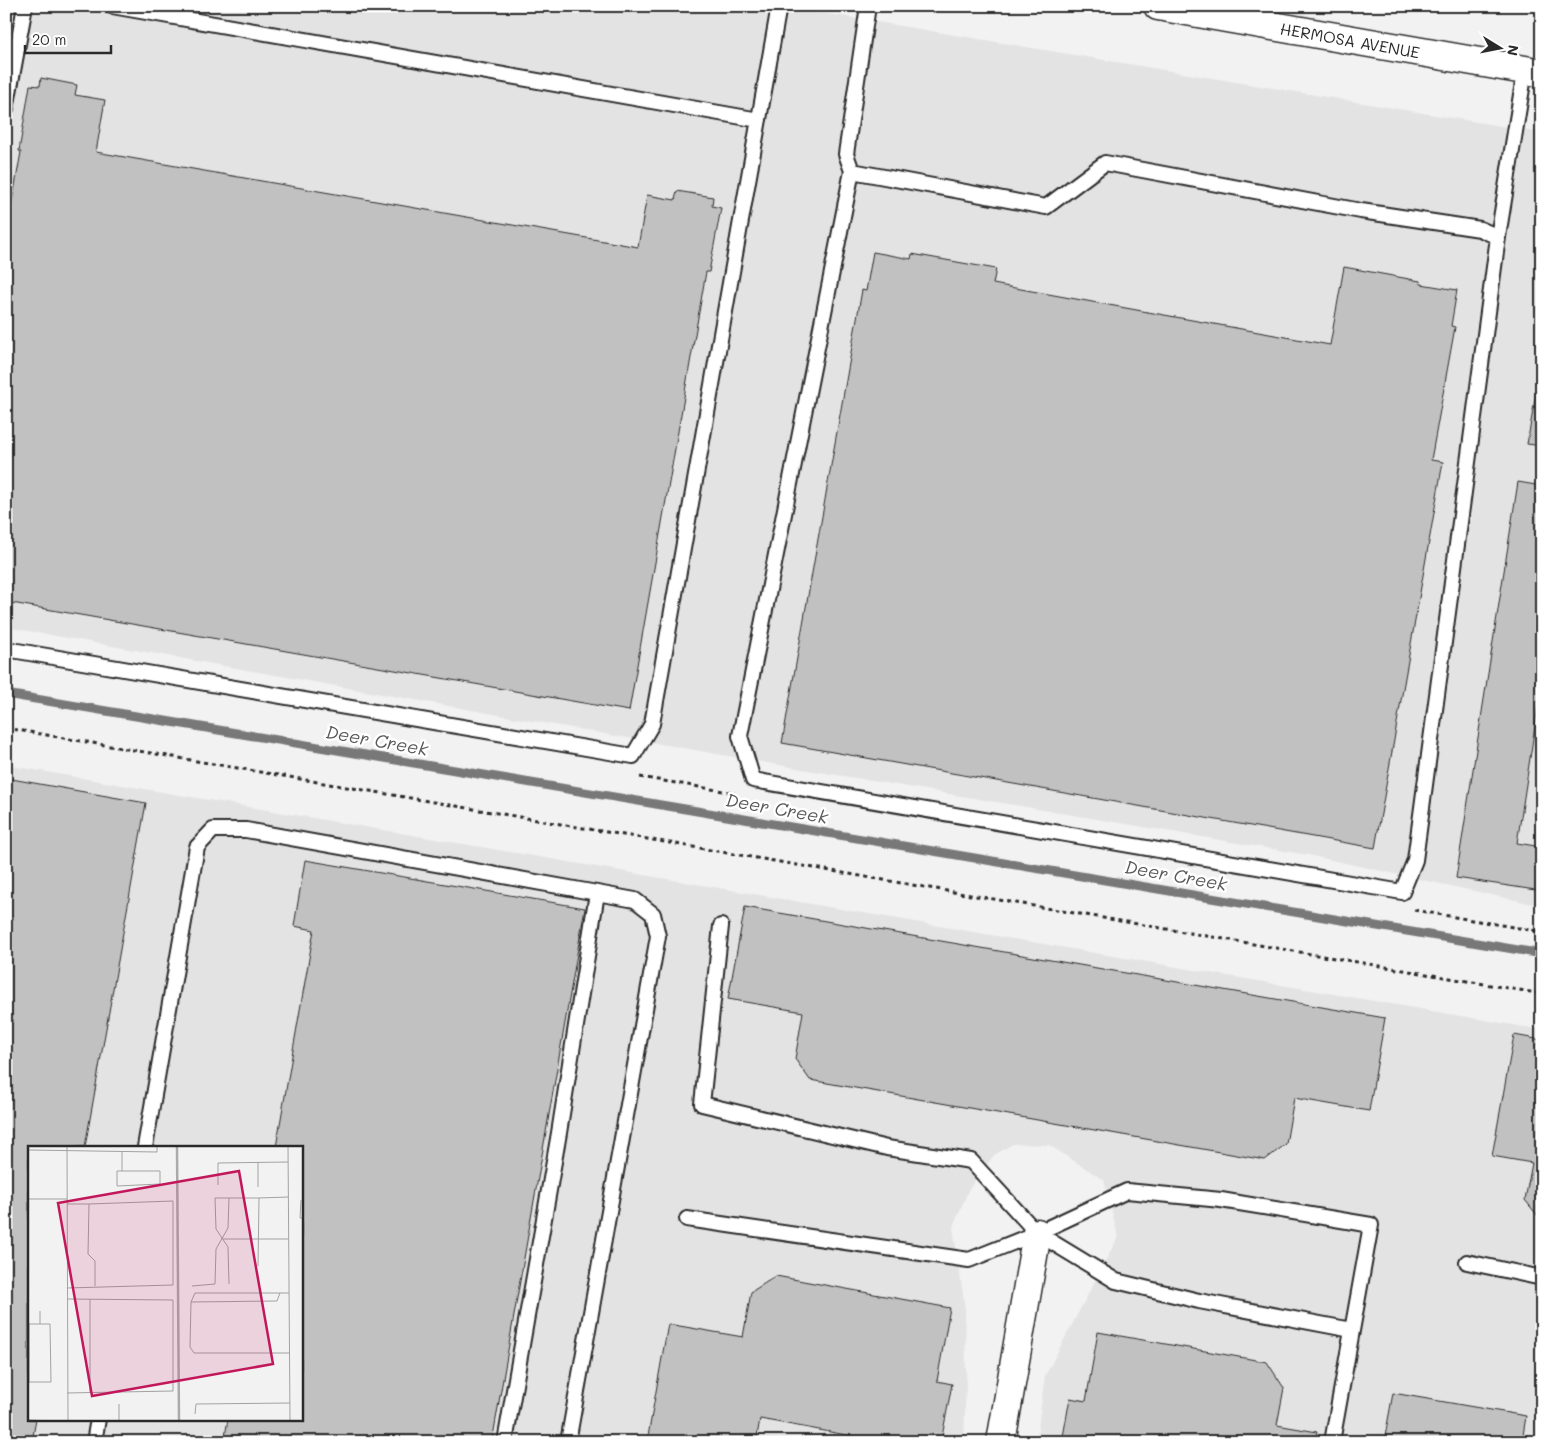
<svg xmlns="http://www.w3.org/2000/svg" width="1548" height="1448" viewBox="0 0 1548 1448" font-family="Mali,sans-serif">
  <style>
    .built { fill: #e3e3e3; fill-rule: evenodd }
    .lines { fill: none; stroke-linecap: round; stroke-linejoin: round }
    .stream { stroke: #787878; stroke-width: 9 }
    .building { fill: #c1c1c1; stroke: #2b2b2b }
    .lane-casing { stroke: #2b2b2b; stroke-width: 18 }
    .street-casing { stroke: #2b2b2b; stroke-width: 31 }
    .secondary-casing { stroke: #2b2b2b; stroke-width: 31 }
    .path { stroke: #2b2b2b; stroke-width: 3; stroke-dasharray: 4 4; stroke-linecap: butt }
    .lane { stroke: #fff; stroke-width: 14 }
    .street { stroke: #fff; stroke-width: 28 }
    .secondary { stroke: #fff; stroke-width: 28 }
    .labels { text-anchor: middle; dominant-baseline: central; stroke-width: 5; stroke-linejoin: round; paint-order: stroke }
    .street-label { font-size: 16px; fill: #2b2b2b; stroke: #fff }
    .water-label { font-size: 18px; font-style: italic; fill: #585858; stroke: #fff }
    .inset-river { fill: none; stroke: #ababab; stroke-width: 2.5 }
    .inset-road { fill: none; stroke: #a2a2a2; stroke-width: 1 }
    .view { fill: #c2185b; fill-opacity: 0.15; stroke: #c2185b; stroke-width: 2.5 }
    .inset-edge { fill: none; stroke: #2b2b2b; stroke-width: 2.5 }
  </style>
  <rect width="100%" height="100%" fill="#f2f2f2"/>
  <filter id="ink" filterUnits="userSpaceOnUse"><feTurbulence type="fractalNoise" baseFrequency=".02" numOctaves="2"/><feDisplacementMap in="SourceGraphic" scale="10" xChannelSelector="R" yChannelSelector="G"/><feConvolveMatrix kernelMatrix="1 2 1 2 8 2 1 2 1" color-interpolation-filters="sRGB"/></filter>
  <g filter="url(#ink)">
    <path class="built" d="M6,6H781L1542,133V906L1308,855L773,764L6,627Z
      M6,765L1542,1030V1368L1538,1375L1542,1413V1442H1036L1045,1376L1118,1237L1104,1180L1049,1145L1013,1144L994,1155L969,1189L953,1227L965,1308L966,1379L964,1442H6ZM29,1147H301V1419H29Z"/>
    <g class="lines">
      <path class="stream" d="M6,694L1542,954"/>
    </g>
    <path class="building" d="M41,78L77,85L75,95L105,100L96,152L638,247L647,195L675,200L677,191L713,197L712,206L721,208L709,272H706L629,711L6,602V236L21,152L19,151L30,85L40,86Z
      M873,252L911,259L912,254L996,269L993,284L1330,345L1344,267L1420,281L1421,284L1457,290L1451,326L1455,327L1431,460L1443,462L1375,848L782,743L862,290L866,291Z
      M1537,388H1542V446L1527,444Z
      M1518,482L1542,486V680L1517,843L1542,847V891L1456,878Z
      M6,778L146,803L85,1147H29V1419H36L32,1442H6Z
      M305,860L585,908L492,1442H224L228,1419H301V1147H276L314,930L294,926Z
      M745,907L1385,1018L1369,1111L1294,1098L1286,1144L1265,1160L810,1080L795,1059L803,1012L728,999Z
      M1514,1035L1542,1040V1221L1525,1200L1532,1163L1492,1156Z
      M776,1276L950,1308L937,1381L952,1384L941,1442H884L760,1419L756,1442H647L668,1324L743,1337L751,1292Z
      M1098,1332L1267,1362L1284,1388L1277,1425L1317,1432L1315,1442H1062L1070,1398L1086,1401Z
      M1393,1393L1526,1416L1522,1442H1384Z"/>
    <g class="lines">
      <defs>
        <path id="lane" d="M112,6L759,120
          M6,109L25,6
          M852,171L1046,207L1105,163L1361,211L1480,229L1498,237L1415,860L1402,892L753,780L740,736L852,171L846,154L868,6
          M1498,237L1525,70
          M6,649L633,756L652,724L779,6
          M721,926L702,1104L887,1148L971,1161L1037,1233L1116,1281L1199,1301L1352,1330
          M145,1147L197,847L213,830H246L597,893
          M687,1219L969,1260L1037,1233L1127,1191L1221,1200L1371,1225L1332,1442
          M1467,1262L1542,1278
          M94,1442L98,1419
          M505,1442L559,1133L597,893L635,900L653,914L658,936L568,1442"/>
        <path id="street" d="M1001,1442L1037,1233"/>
        <path id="secondary" d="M1158,6L1542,73"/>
      </defs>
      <use href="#lane" class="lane-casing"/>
      <use href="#street" class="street-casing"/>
      <use href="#secondary" class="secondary-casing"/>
      <path class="path" d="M6,728L1542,994
        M640,777L735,793
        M1414,910L1542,932"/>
      <use href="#lane" class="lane"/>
      <use href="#street" class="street"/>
      <use href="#secondary" class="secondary"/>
    </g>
  </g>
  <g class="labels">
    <g class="street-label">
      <text transform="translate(1350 40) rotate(10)">HERMOSA AVENUE</text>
    </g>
    <g class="water-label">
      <text transform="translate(377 740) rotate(10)">Deer Creek</text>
      <text transform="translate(777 808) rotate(10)">Deer Creek</text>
      <text transform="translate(1176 875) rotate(10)">Deer Creek</text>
    </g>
  </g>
  <g transform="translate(28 1146)">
    <rect width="275" height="275" fill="#f2f2f2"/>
    <path class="inset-river" d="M149,0L151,275"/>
    <path class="inset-road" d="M39,0L40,275M260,0L262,275M0,4L129,6V0M94,6V25H132V38L89,40V25H94M230,16V41M190,39V17L260,16M231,52L260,51M0,53H39M273,54L272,72H275M39,58H61M195,93H260M201,138L200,101L188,83L187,52H231L230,120M164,140L187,138L188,103L200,82L201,52M39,142L145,139V55L61,58L60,108L67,115V140M252,147L249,155L163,156L167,147H261M39,153L145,154V245L39,247M62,153V247M163,156L162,201L166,207H262M12,165V178H1V236H23L22,178H12M91,258V275M167,268L168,258L262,257M0,274L27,275"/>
    <path class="view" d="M211,25L245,218L64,250L30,57Z"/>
    <rect width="275" height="275" class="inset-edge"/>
  </g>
  <rect width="1548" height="1448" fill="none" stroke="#fff" stroke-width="25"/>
  <rect x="12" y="12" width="1523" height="1423" fill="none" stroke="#2b2b2b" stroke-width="2" filter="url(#ink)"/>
  <g transform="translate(1500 48) rotate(100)" stroke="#ffffff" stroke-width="4" paint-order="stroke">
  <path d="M0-4L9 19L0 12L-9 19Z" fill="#2b2b2b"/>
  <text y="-8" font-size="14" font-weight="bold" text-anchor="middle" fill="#2b2b2b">N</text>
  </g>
  <path d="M25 45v8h86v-8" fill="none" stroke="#2b2b2b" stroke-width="2.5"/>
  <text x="32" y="45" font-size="15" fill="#2b2b2b" stroke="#ffffff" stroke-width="4" paint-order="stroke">20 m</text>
</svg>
